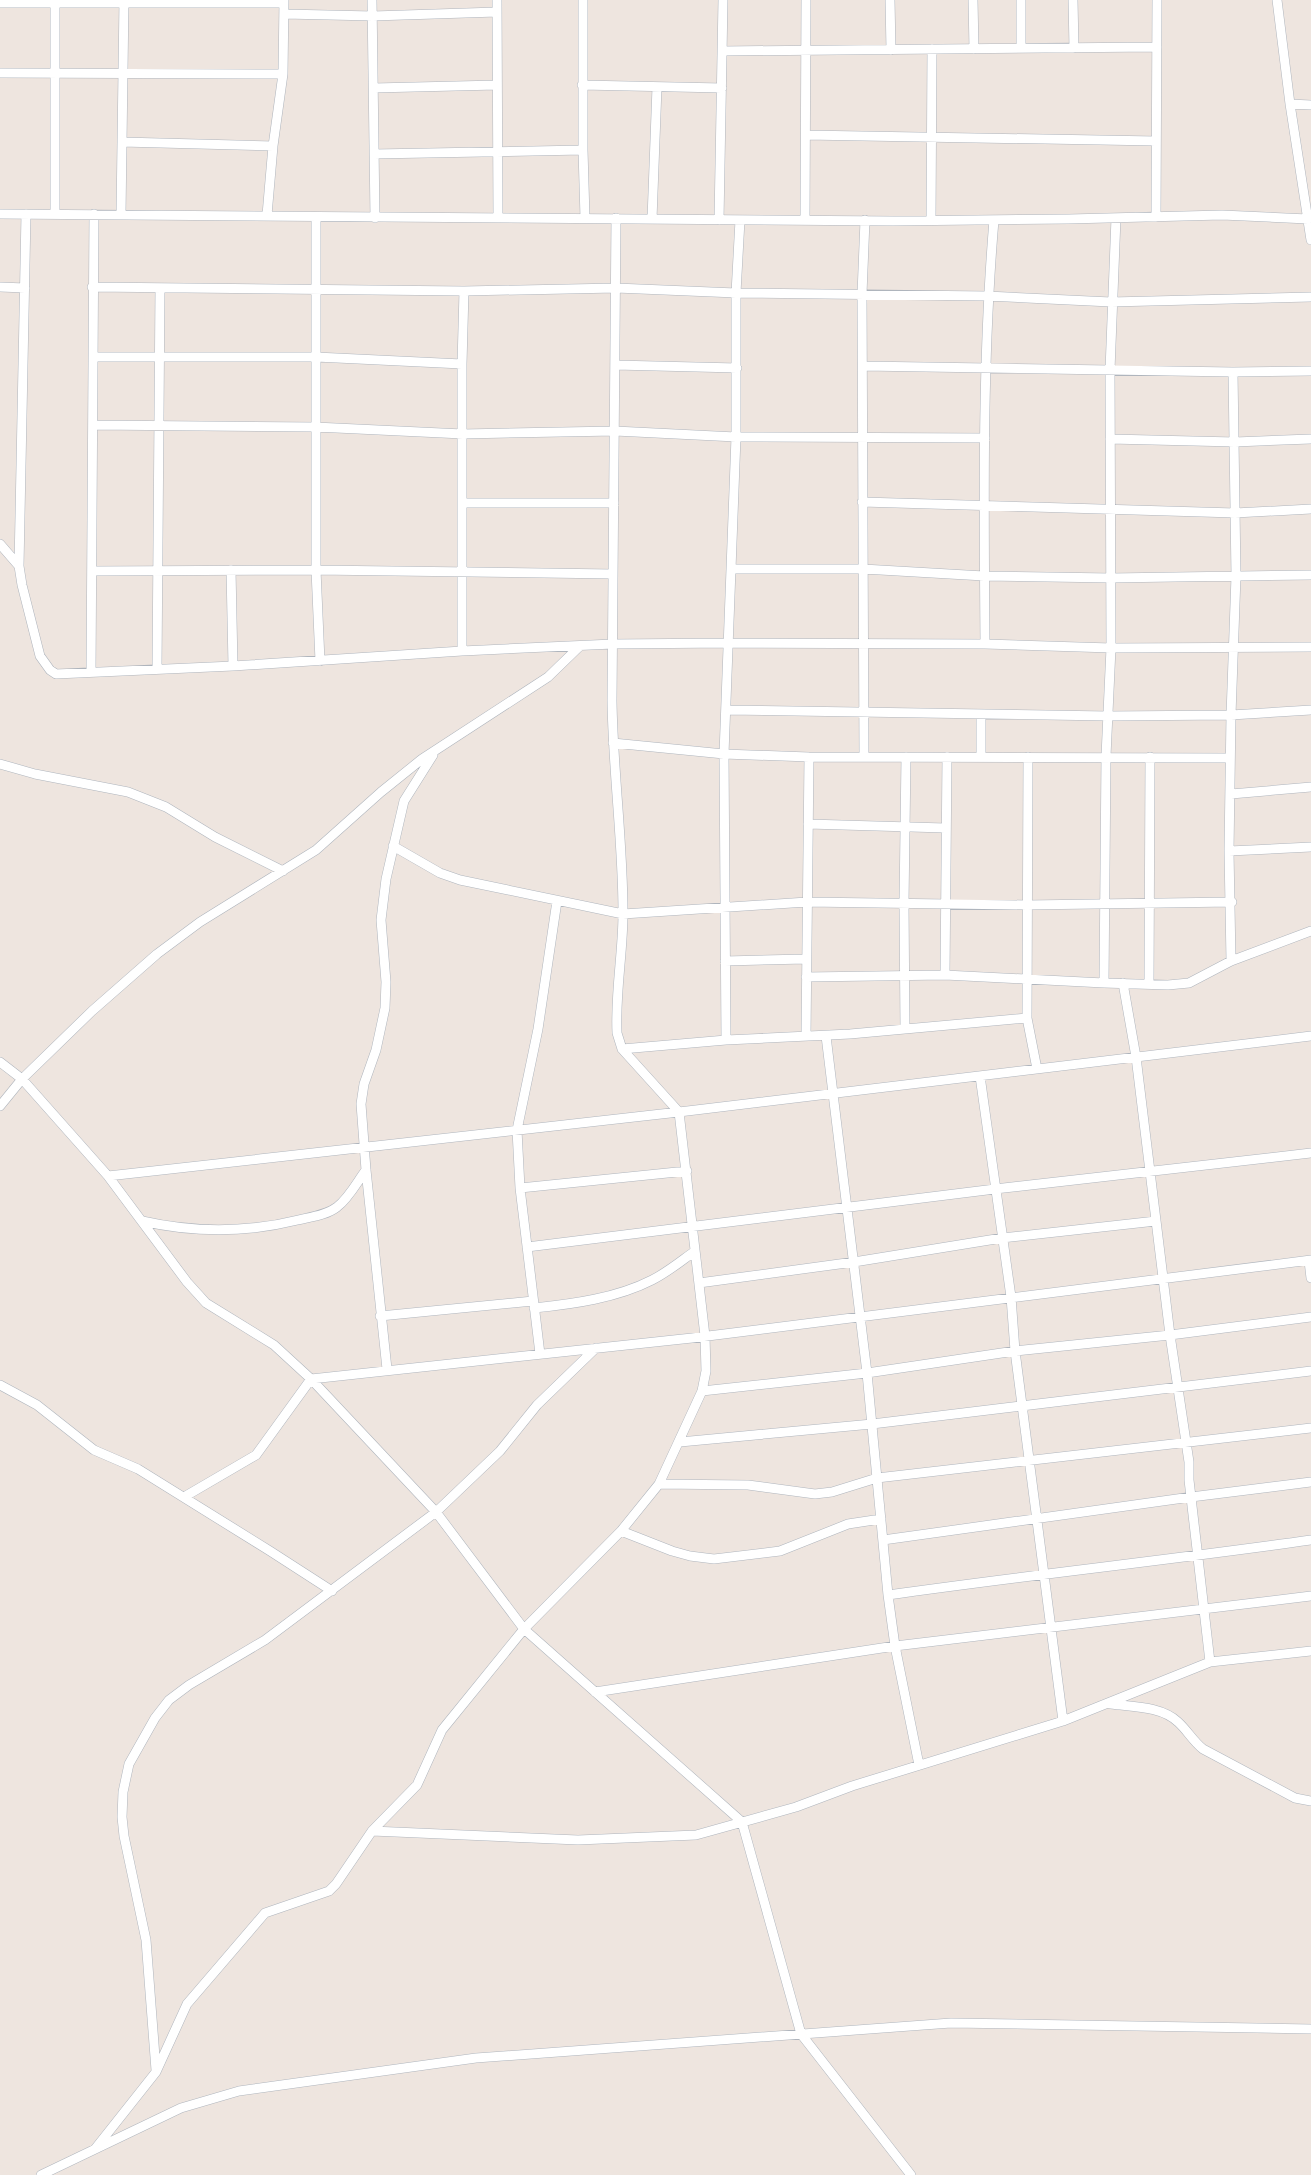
<svg xmlns="http://www.w3.org/2000/svg" width="1311" height="2175" viewBox="0 0 1311 2175" font-family="'Fira Sans',sans-serif">
  <style>
    .lines { fill: none; stroke-linecap: round; stroke-linejoin: round }
    .minor-casing { stroke: #afb5bd; stroke-width: 10 }
    .minor { stroke: #fff; stroke-width: 9 }
  </style>
  <rect width="100%" height="100%" fill="#eee5df"/>
  <g class="lines">
    <defs>
      <path id="minor" d="M372,0L375,218
        M497,0L498,218
        M583,0V150L585,218
        M890,0L891,50
        M973,0L974,49
        M1021,0V48
        M1073,0L1074,48
        M1277,0L1290,104L1311,240
        M0,3H284
        M284,14L373,16L497,12
        M723,51L1157,47
        M0,73L283,74
        M582,85L722,88
        M374,88L497,85
        M1290,104L1311,105
        M806,135L1156,141
        M122,142L273,146
        M374,154L583,150
        M0,214L893,221L1069,219L1222,215L1308,219
        M26,214L19,566L22,585L40,656L50,670L56,674L233,666L462,651L613,644L729,643L985,644L1111,648L1311,647
        M55,214V0
        M121,214L124,0
        M267,215L273,146L283,74L284,0
        M316,217V570L320,661
        M1156,217L1157,0
        M652,219L657,87
        M719,220L723,0
        M805,220L806,0
        M931,220L932,49
        M0,287L25,288
        M92,287L464,291L616,288L736,293L987,296L1111,302L1311,297
        M93,357H316L462,364
        M615,365L737,368
        M863,366L1233,372L1311,371
        M94,425L315,427L463,434L615,431L736,437L985,438
        M1110,439L1235,442L1311,439
        M862,502L1235,513L1311,509
        M462,503H614
        M0,544L19,566
        M732,569H863L984,576L1111,578L1311,575
        M231,570L233,666
        M93,571L316,570L613,574
        M985,644C984,503 982,361 994,220
        M462,651V364L464,291
        M157,669L160,288
        M91,672L94,214
        M727,710L1108,716L1231,715L1311,710
        M613,743L724,754L809,757L1230,758
        M864,757L862,294L865,220
        M981,757V714
        M1028,757L1027,1018L1037,1069
        M0,764L35,774L128,792L166,807L215,837L283,871
        M1231,794L1311,787
        M808,824L945,828
        M393,846L440,873L460,880L623,914L807,902L1027,905L1232,902
        M1229,851L1311,847
        M725,961L806,959
        M1231,961L1229,851L1231,715L1236,576L1233,372
        M945,975L947,757
        M806,977L945,975L1104,983L1168,985L1189,983L1231,961L1311,931
        M1104,983L1106,756L1111,648L1110,370L1116,218
        M1123,983L1136,1057L1170,1335L1189,1462V1480L1210,1662
        M1149,984L1150,757
        M905,1029L904,903L906,757
        M806,1036L809,757
        M826,1036L867,1373L888,1595L895,1646L919,1765
        M726,1040L724,754L736,437V293L740,220
        M622,1049L726,1040L850,1034L1027,1018
        M0,1062L22,1079L108,1176L187,1282L206,1303L274,1345L311,1379L436,1512L524,1629L742,1822L801,2034L911,2175
        M980,1076L1011,1297L1015,1351L1063,1721
        M0,1106L22,1079L92,1011L157,954L200,922L316,850L381,792L422,759L548,677L580,646
        M108,1176L679,1112L1311,1036
        M520,1188L687,1171
        M142,1221C195,1233 246,1233 298,1220C311,1217 327,1215 337,1207C349,1198 357,1182 366,1170
        M527,1247L995,1189L1311,1153
        M1309,1261L1311,1278
        M699,1283L854,1262L1002,1238L1156,1221
        M534,1308C573,1304 617,1298 652,1280C668,1272 681,1261 695,1251
        M380,1316L533,1301
        M540,1354L520,1188L517,1130L538,1029L557,901
        M387,1369L366,1170L361,1104L364,1084L376,1050L385,1008L386,982L381,920L386,879L404,801L433,755
        M0,1385L37,1405L94,1450L138,1469L270,1551L332,1591
        M702,1391L867,1373L1015,1351L1170,1335L1311,1317
        M680,1442L872,1424L1311,1371
        M659,1484L748,1485L815,1494L832,1492L877,1478L1311,1428
        M184,1497L256,1455L311,1379L692,1338L1311,1260
        M621,1531L672,1551L690,1556L714,1559L780,1551L848,1524L881,1519
        M883,1540L1191,1497L1311,1482
        M888,1595C1029,1575 1170,1560 1311,1540
        M595,1692L895,1646L1311,1596
        M1111,1704C1132,1707 1161,1706 1178,1722C1187,1730 1193,1741 1203,1749L1295,1798L1311,1801
        M372,1831L578,1840L696,1835L796,1807L852,1786L1063,1721L1210,1662L1311,1651
        M156,2070L146,1940L124,1836L122,1817L123,1792L129,1764L155,1718L169,1700L189,1685L265,1640L436,1512L500,1451L537,1405L596,1348
        M95,2149L156,2072L187,2004L265,1913L329,1891L336,1884L372,1831L417,1785L442,1730L524,1629L621,1531L659,1484L702,1391L706,1371L705,1336L679,1112L622,1049L617,1033C615,993 623,953 623,913C623,842 613,772 612,701L616,218
        M41,2175L181,2108L239,2091L476,2058L951,2023L1311,2029"/>
    </defs>
    <use href="#minor" class="minor-casing"/>
    <use href="#minor" class="minor"/>
  </g>
</svg>
